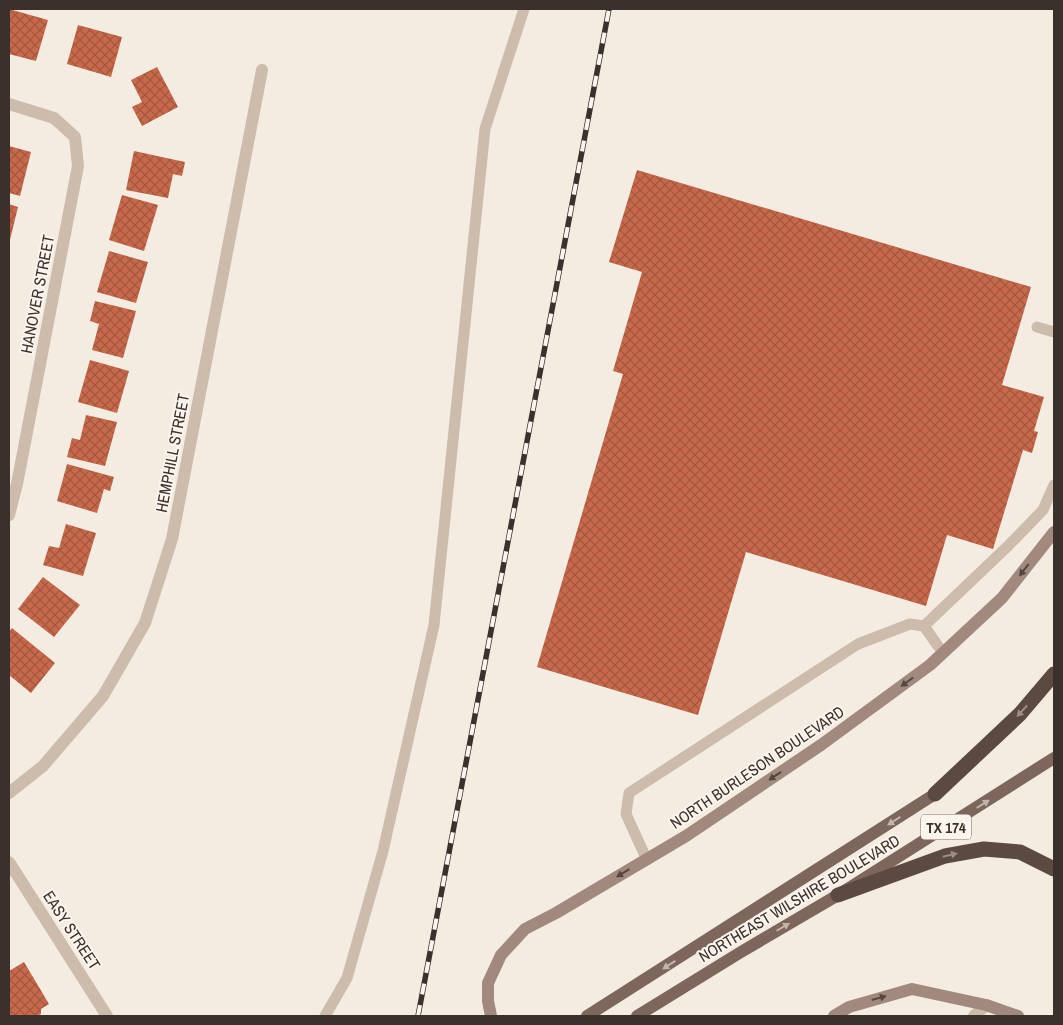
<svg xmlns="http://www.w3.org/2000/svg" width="1063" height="1025" viewBox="0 0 1063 1025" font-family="'Archivo Narrow',sans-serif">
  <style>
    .building { fill: url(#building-cross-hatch) }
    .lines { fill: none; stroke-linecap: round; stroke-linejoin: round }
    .service { stroke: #cdbbac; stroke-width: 11 }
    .minor { stroke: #cdbbac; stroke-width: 12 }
    .secondary { stroke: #a18a7d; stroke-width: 12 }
    .primary { stroke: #7d675c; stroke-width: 12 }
    .motorway { stroke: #5c4a42; stroke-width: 15 }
    .rail-casing { stroke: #3b302b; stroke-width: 5.5 }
    .rail { stroke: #fbf5ee; stroke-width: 4; stroke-dasharray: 11; stroke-linecap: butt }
    .oneway { fill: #544640 }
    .oneway2 { fill: #9c8e87 }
    .oneway3 { fill: #c2b5ac }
    .labels { text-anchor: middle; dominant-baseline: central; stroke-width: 4; stroke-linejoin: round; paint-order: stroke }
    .shield { fill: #fbf5ee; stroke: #756b66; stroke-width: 1 }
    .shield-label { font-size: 15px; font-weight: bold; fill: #3b302b }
    .street-label { font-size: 16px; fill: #3b302b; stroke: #fbf5ee }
  </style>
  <defs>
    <pattern id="building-cross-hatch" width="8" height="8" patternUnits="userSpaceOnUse" patternTransform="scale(1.25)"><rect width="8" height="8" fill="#c8694b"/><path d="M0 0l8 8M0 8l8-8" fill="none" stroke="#a4573f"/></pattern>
  </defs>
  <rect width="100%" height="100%" fill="#f4ebe1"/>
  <path class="building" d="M9,9L48,20L36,61L9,54Z
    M78,25L122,37L111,77L67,64Z
    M157,67L178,107L142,126L132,107L142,102L131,80Z
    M9,146L31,152L20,196L9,193Z
    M134,151L185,162L182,176L173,174L168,198L126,190Z
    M637,170L1031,287L1002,385L1044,397L1034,431L1038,432L1032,453L1023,450L993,549L947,535L926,606L746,552L698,715L537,667L623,374L613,371L642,272L609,262Z
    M122,195L158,205L144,251L109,240Z
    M9,204L18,207L9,244Z
    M109,251L148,262L136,303L97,292Z
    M95,301L136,311L123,358L92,350L99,324L90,321Z
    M90,360L129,371L117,413L78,402Z
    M86,415L117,422L105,466L67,457L72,438L80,440Z
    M67,464L114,477L110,491L104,489L97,513L57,501Z
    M66,524L96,533L83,576L43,565L49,546L59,548Z
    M43,577L80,605L54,637L18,609Z
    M12,628L55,663L31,693L9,675V632Z
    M24,962L49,1004L41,1009V1014L37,1016H9V971Z"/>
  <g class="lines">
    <path class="service" d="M1037,327L1054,332
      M943,653L924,626L1008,546L1043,510L1054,485
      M647,860L626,814L629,793L858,644L910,624L924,626
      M325,1016L347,978L383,851L434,625L485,129L524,9"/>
    <path class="minor" d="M9,104L54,118L75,137L78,166L17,484L9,515
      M9,793L43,766L103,696L145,623L172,539L262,70
      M9,862L107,1016
      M974,1016L986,1005"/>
    <path class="secondary" d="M491,1016L488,1001V983L501,955L525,929L556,913L686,836L821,745L930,665L1002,598L1054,532
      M834,1016L849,1007L912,989L986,1005L1018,1016"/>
    <path class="primary" d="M587,1016L935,794
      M637,1016L741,952L838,895L1054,758"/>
    <path class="motorway" d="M935,794L1020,714L1054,674
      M838,895L945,856L984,849L1020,852L1054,869"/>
    <defs>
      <path id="rail" d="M418,1016L609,9"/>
    </defs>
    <use href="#rail" class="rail-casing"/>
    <use href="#rail" class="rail"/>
  </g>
  <defs><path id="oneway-solid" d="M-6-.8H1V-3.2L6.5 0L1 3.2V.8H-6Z" transform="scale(1.25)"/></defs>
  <g class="oneway">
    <use href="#oneway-solid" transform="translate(1024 570) rotate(128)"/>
    <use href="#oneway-solid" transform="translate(907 682) rotate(144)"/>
    <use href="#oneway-solid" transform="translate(775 776) rotate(146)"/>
    <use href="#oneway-solid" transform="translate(623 873) rotate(149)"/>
    <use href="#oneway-solid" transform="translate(879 998) rotate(-16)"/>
  </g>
  <g class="oneway2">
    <use href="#oneway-solid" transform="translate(1022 711) rotate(133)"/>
    <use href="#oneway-solid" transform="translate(950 855) rotate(-13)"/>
  </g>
  <g class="oneway3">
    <use href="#oneway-solid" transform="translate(983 804) rotate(-32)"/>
    <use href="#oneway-solid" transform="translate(894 821) rotate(147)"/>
    <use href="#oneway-solid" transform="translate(783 927) rotate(-30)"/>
    <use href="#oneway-solid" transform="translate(669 965) rotate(147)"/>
  </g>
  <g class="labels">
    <rect class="shield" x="921" y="814.5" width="50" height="25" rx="4"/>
    <g class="shield-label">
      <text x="946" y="827">TX 174</text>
    </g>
    <g class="street-label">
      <text transform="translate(37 294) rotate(-79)">HANOVER STREET</text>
      <text transform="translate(172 453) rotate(-79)">HEMPHILL STREET</text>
      <text transform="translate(757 767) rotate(-34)">NORTH BURLESON BOULEVARD</text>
      <text transform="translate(799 898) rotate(-31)">NORTHEAST WILSHIRE BOULEVARD</text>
      <text transform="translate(72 930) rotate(57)">EASY STREET</text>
    </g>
  </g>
  <rect width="1063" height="1025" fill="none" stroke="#3b302b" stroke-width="20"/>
</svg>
